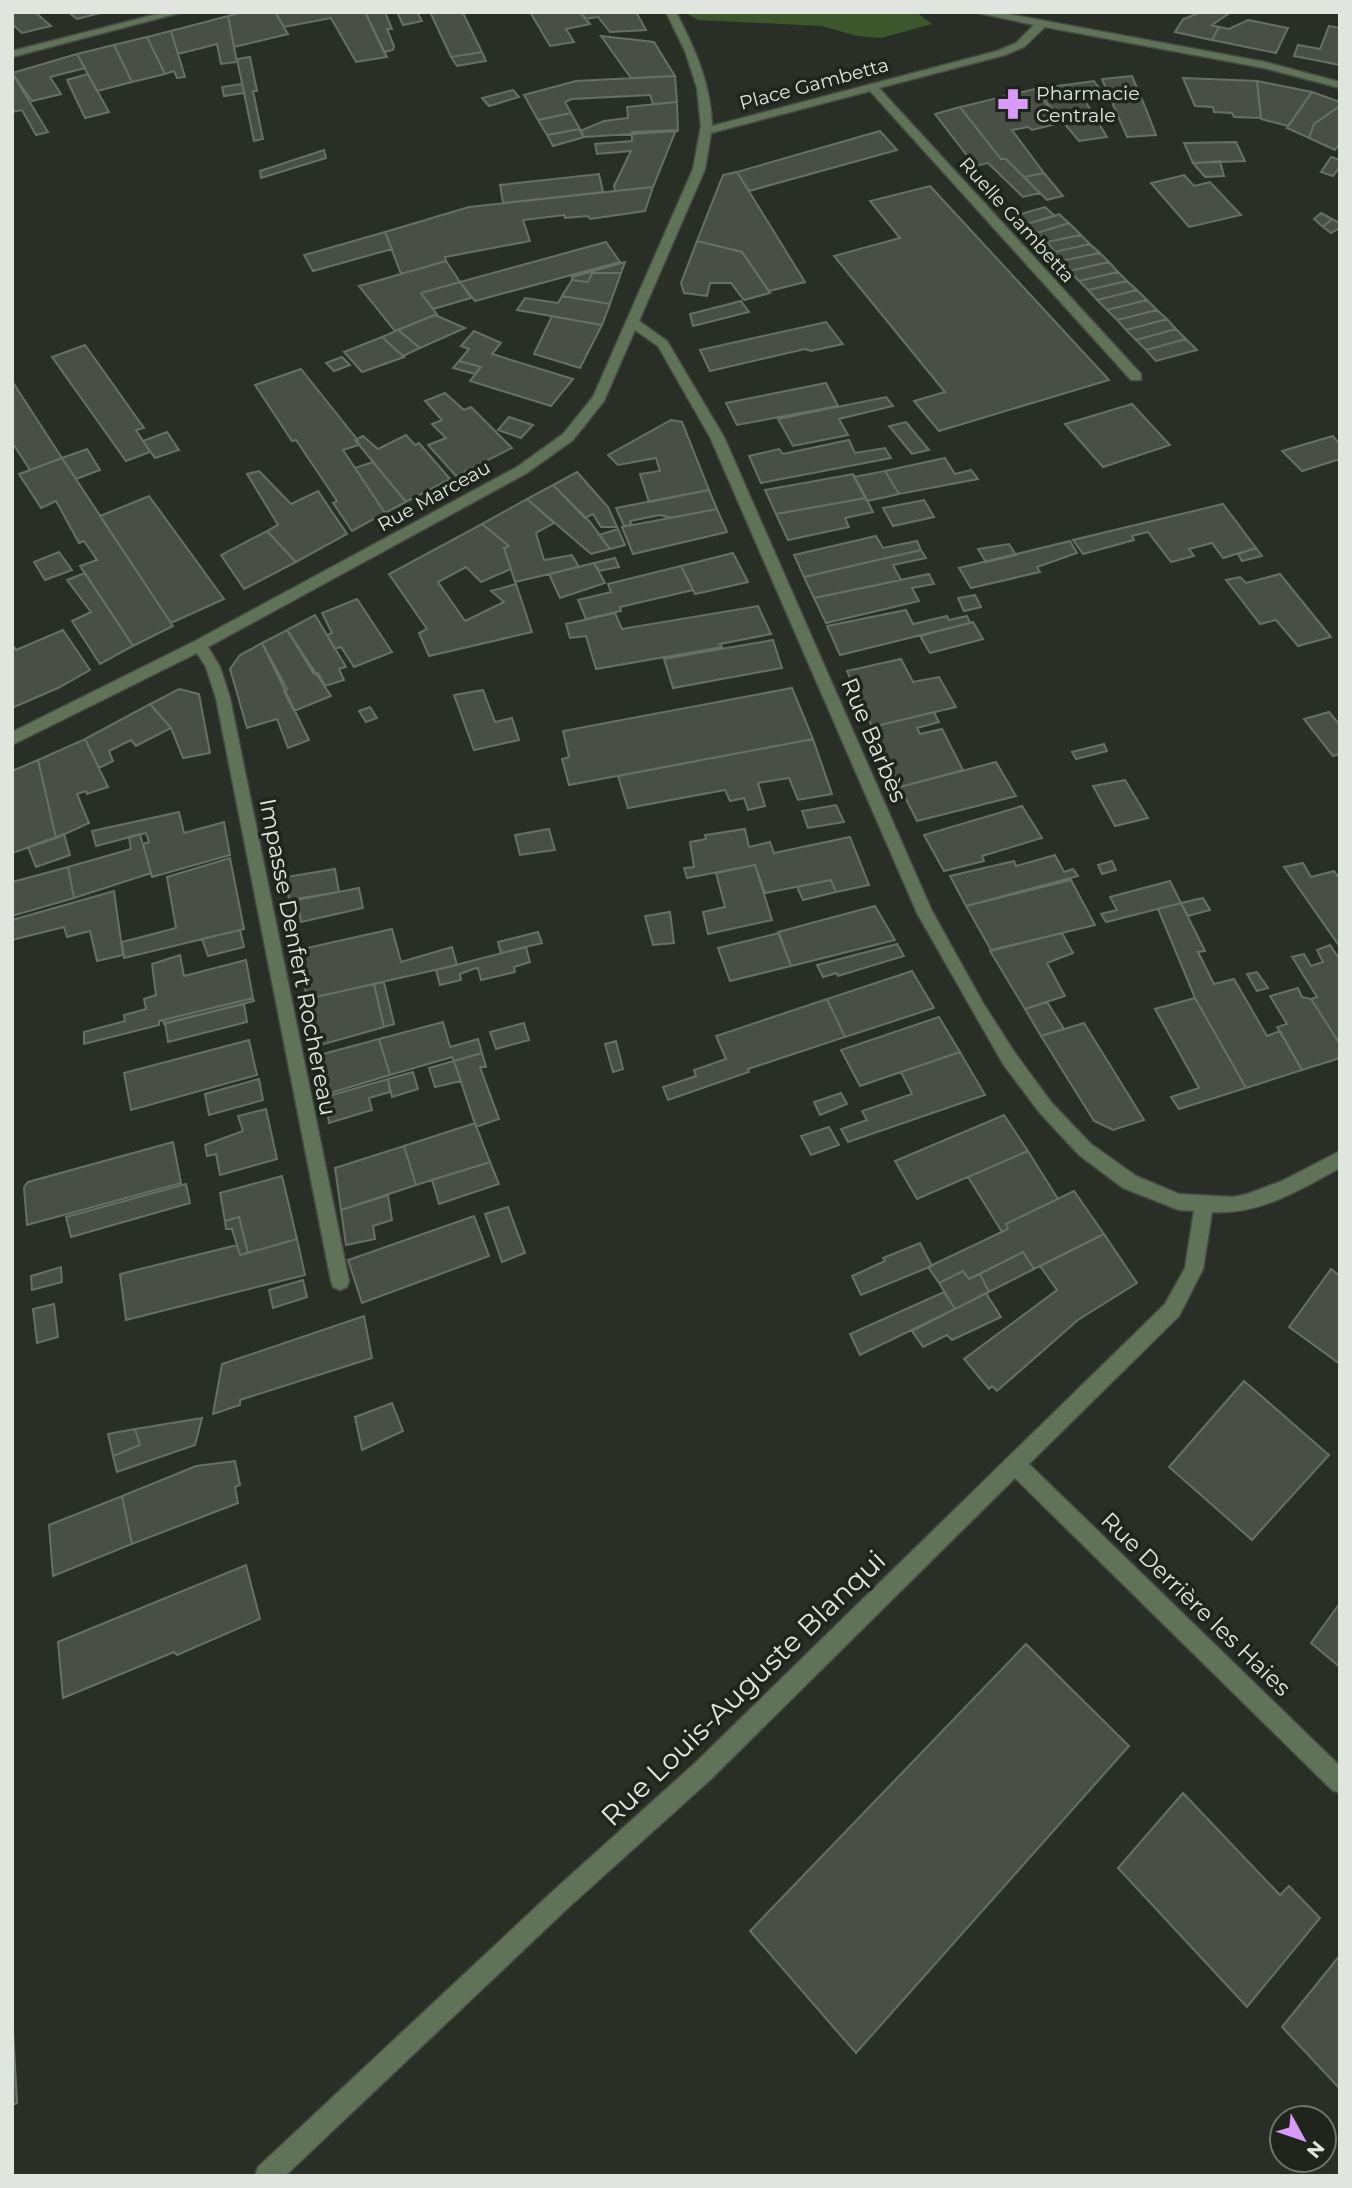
<svg xmlns="http://www.w3.org/2000/svg" width="1352" height="2188" viewBox="0 0 1352 2188" font-family="Montserrat,sans-serif">
  <style>
    .green { fill: #3b572b }
    .building { fill: #494f46; stroke: #686f65; stroke-width: 2 }
    .lines { fill: none; stroke-linecap: round; stroke-linejoin: round }
    .minor-casing { stroke: #464c44; stroke-width: 3 }
    .minor { fill: #607257; fill-rule: evenodd }
    .labels { text-anchor: middle; dominant-baseline: central; stroke-width: 7; stroke-linejoin: round; paint-order: stroke }
    .far-street-label { font-size: 19px; fill: #e1e5df; stroke: #1f251d }
    .far-poi-label { font-size: 19px; fill: #e1e5df; stroke: #1f251d; text-anchor: start }
    .street-label { font-size: 23px; fill: #e1e5df; stroke: #1f251d }
    .near-street-label { font-size: 28px; fill: #e1e5df; stroke: #1f251d }
  </style>
  <rect width="100%" height="100%" fill="#292f26"/>
  <path class="green" d="M683,12H916L932,24L881,38L857,36L822,26L699,20Z"/>
  <path class="building" d="M12,12H35L51,26L22,33L12,24Z
    M68,12H104L77,19Z
    M242,12H275L288,34L234,47L228,16Z
    M275,12H365L387,57L356,62L331,18L284,27Z
    M365,12H385L392,29H387L394,46L393,50L384,52Z
    M397,12H417L422,21L403,25Z
    M430,12L463,13L482,52L451,57Z
    M530,12H580L590,24L566,29L574,42L550,46Z
    M594,12H636L646,30L610,32L598,17L585,19L581,14Z
    M1202,12H1231L1212,25L1219,27L1212,40L1175,32L1183,19Z
    M228,16L237,62L221,64L217,44L178,54L171,31Z
    M1248,20L1288,28L1276,53L1212,40L1219,27L1229,29Z
    M1329,26L1340,28V65L1294,56L1298,45L1320,49Z
    M171,31L185,77L177,78L174,71L165,74L147,37Z
    M601,36L654,42L675,76L631,78Z
    M147,37L165,74L132,82L114,45Z
    M114,45L132,82L97,91L77,54Z
    M482,52L486,61L457,66L451,57Z
    M77,54L85,68L50,77L61,94L32,101L12,73Z
    M250,57L257,91H253L263,139L254,141L237,59Z
    M12,73L20,86L48,132L36,135L22,110L12,112Z
    M88,74L109,112L85,118L67,80Z
    M675,76L677,102L653,104L650,95L572,99L565,102L571,113L538,120L524,95L576,81Z
    M1132,76L1146,109L1156,135L1127,137L1102,79Z
    M1183,78L1257,81L1261,118L1234,117L1232,113L1214,112L1213,107L1195,106Z
    M1094,81L1105,96L1084,99L1107,137L1079,141L1035,89Z
    M1257,81L1312,92L1288,126L1261,119Z
    M242,84L244,93L224,96L222,87Z
    M1035,89L1061,123L1032,130L1028,127L1012,130L1044,173L1024,177L1006,159H1001L960,107Z
    M513,90L519,97L489,106L482,98Z
    M1312,92L1340,102V106L1314,124L1309,138L1287,128Z
    M677,102L678,131L584,137L580,131L604,121L628,118L627,107Z
    M1340,106V143L1335,150L1309,138L1314,124Z
    M960,107L1001,159H1006L1040,193L1023,197L988,163L975,166L935,114Z
    M571,113L580,129L547,135L538,120Z
    M580,129L584,137L553,146L547,135Z
    M676,130L653,187L615,191L614,186L631,151L597,154L595,144L632,141V132Z
    M880,131L897,150L749,191L737,172Z
    M1236,142L1245,161L1193,163L1184,143Z
    M324,150L326,158L261,178L260,171Z
    M1331,157L1340,160V167L1333,176L1321,172Z
    M1220,161L1224,176L1205,177L1193,163Z
    M737,172L763,214L805,282L769,291L742,252L697,241L723,175Z
    M1044,173L1063,196L1047,200L1024,177Z
    M599,174L603,192L503,203L500,185Z
    M1184,175L1194,186L1210,182L1241,215L1189,227L1151,183Z
    M930,186L1109,380L939,431L914,401L945,392L834,256L900,238L870,201Z
    M653,187L645,211L590,219L588,216L565,218L564,215L523,220L530,241L445,257L446,261L401,274L385,232L469,207Z
    M1045,207L1055,216L1027,224L1017,215Z
    M1321,213L1332,219L1323,227L1314,219Z
    M1059,214L1069,223L1037,233L1027,224Z
    M1332,219L1340,223V228L1331,233L1323,227Z
    M1069,223L1081,235L1047,242L1037,233Z
    M385,232L392,249L313,271L304,255Z
    M1081,235L1090,244L1055,252L1047,242Z
    M697,241L742,252L770,293L744,300L731,283H710L707,296L684,293L681,283Z
    M606,242L620,262L475,301L460,282Z
    M1090,244L1100,253L1061,261L1055,252Z
    M1100,253L1109,262L1069,271L1061,261Z
    M446,261L460,282L421,293L437,314L395,331L359,286Z
    M625,262L621,273H592L588,282L572,280V277Z
    M1109,262L1118,272L1079,281L1069,271Z
    M1118,272L1127,281L1088,290L1079,281Z
    M592,273H621L610,304L562,296L572,280L588,282Z
    M1127,281L1137,290L1097,300L1088,290Z
    M460,282L471,298L433,309L421,293Z
    M1137,290L1147,300L1107,310L1097,300Z
    M562,296L610,304L602,325L517,310L525,298L558,303Z
    M1147,300L1157,310L1117,320L1107,310Z
    M741,301L749,312L693,326L690,314Z
    M1157,310L1167,319L1126,330L1117,320Z
    M435,315L465,328L420,348L398,330Z
    M552,316L602,325L580,368L534,354Z
    M1167,319L1176,329L1136,340L1126,330Z
    M826,322L843,344L811,351L805,349L710,371L700,350Z
    M1176,329L1186,339L1146,350L1136,340Z
    M398,330L420,348L403,356L382,337Z
    M474,331L501,343L492,354L573,379L551,406L470,381L481,367L459,361L469,349L461,346Z
    M382,337L404,357L362,372L344,352Z
    M1186,339L1197,350L1156,361L1146,350Z
    M85,345L144,428L136,430L150,452L126,461L52,357Z
    M342,357L350,365L334,371L326,363Z
    M459,361L481,367L475,374L453,368Z
    M301,369L356,438L359,445L343,450L385,513L352,531L333,503L337,501L296,440L292,441L255,385Z
    M12,381L62,458L30,470L12,442Z
    M826,383L838,406L737,425L726,403Z
    M445,393L464,410L471,407L512,448L456,476L428,445L446,438L432,424L442,420L425,401Z
    M886,397L893,406L839,419L848,435L793,446L778,419Z
    M1132,404L1170,445L1103,467L1065,424Z
    M509,417L533,425L521,438L498,430Z
    M671,420L682,422L709,490L649,502L640,474L660,471L656,458L618,465L608,455Z
    M906,422L929,450L912,454L889,426Z
    M167,432L179,450L155,458L143,441Z
    M406,435L415,445L419,443L450,479L406,502L355,440L363,436L378,449Z
    M1333,436L1340,445V459L1302,471L1282,451Z
    M849,440L855,453L885,448L891,458L761,483L749,456L779,449L783,454Z
    M87,449L100,470L76,479L62,458Z
    M62,458L173,626L133,646L80,566L97,560L84,541L79,543L56,501L41,508L19,474Z
    M945,458L955,474L971,470L978,479L899,494L885,471Z
    M373,462L406,502L385,513L355,468Z
    M259,471L291,504L318,491L347,534L296,562L267,531L278,525L247,474Z
    M885,471L899,494L867,501L854,477Z
    M577,472L608,507L617,527H601L593,514L585,518L553,485Z
    M853,474L866,498L776,514L765,490Z
    M553,485L590,522L610,549L591,554L527,499Z
    M709,490L717,509L671,518L660,515L630,521L632,525L624,526L616,508Z
    M149,496L224,599L171,623L100,516Z
    M866,498L873,512L845,518L849,527L788,540L776,514Z
    M527,499L554,523L536,533L544,560L572,555L579,567L515,582L504,548L509,546L482,524Z
    M924,500L934,517L893,526L883,508Z
    M1223,504L1256,548L1223,558L1212,543L1189,549L1194,556L1171,562L1148,532L1132,536L1134,540L1083,554L1073,540Z
    M717,509L727,532L633,554L622,527Z
    M482,524L509,546L504,548L511,569L481,582L466,567L438,582L465,621L504,602L491,591L516,584L532,632L429,656L419,633L427,629L389,574Z
    M618,529L625,545L610,549L599,535Z
    M267,531L296,562L244,589L221,555Z
    M876,536L883,548L917,541L921,550L804,577L794,555Z
    M1070,541L1077,553L1037,567L1040,572L971,588L959,568Z
    M1009,544L1016,555L986,562L978,549Z
    M1256,548L1262,556L1242,561L1238,554Z
    M921,550L926,558L893,565L901,580L814,598L804,577Z
    M59,552L72,570L45,580L34,562Z
    M733,553L748,582L695,594L681,566Z
    M615,558L619,567L599,571L594,563Z
    M594,563L605,583L560,598L549,574Z
    M681,566L693,590L620,607L621,611L586,619L578,600L611,592L608,584Z
    M85,573L133,646L100,664L72,621L91,612L67,580Z
    M929,574L934,584L912,588L919,601L826,623L814,598Z
    M1280,574L1331,637L1298,646L1276,620L1260,624L1226,580L1240,577L1246,583Z
    M975,595L981,607L964,611L958,598Z
    M357,599L392,652L354,667L341,647L335,649L327,635L332,633L322,613Z
    M758,606L771,634L720,644L722,647L596,669L586,636L570,638L566,624L615,613L622,629Z
    M906,610L913,624L947,616L949,620L967,616L970,623L840,655L827,626Z
    M315,615L346,667L339,669L344,680L325,686L318,673L314,674L287,630Z
    M973,622L983,639L930,653L920,636Z
    M63,630L90,670L58,688L12,708V644L16,650Z
    M287,630L331,696L294,711L284,691L287,689L262,643Z
    M773,640L782,668L673,688L664,659Z
    M262,643L309,740L288,748L277,719L247,728L230,669L240,655Z
    M901,659L913,682L939,677L956,707L872,727L847,671Z
    M792,688L813,739L569,785L562,759L569,757L563,731Z
    M179,689L199,694L210,753L183,758L171,728L150,704Z
    M483,690L495,722L512,718L519,740L474,750L454,695Z
    M150,704L171,728L136,746L131,740L109,751L113,761L99,768L85,739Z
    M370,707L377,718L366,722L359,711Z
    M934,712L939,722L917,728L920,734L942,729L963,770L900,787L872,727Z
    M1329,712L1340,725V754L1333,756L1304,719Z
    M85,739L108,787L87,794L86,791L77,794L89,823L56,838L38,760Z
    M813,739L832,794L798,800L789,778L758,783L765,806L748,810L744,798L730,801L725,790L628,808L618,776Z
    M1104,744L1107,751L1076,759L1072,752Z
    M38,760L56,838L12,853V771Z
    M996,762L1016,796L917,821L900,787Z
    M1125,780L1148,818L1115,826L1093,786Z
    M836,805L844,822L808,828L802,811Z
    M1022,806L1042,838L982,856L984,861L944,871L924,835Z
    M179,812L184,833L224,822L230,855L152,877L143,844L149,842L146,833L96,846L92,831Z
    M549,829L555,850L520,855L515,835Z
    M745,829L749,847L770,842L774,853L850,837L869,885L836,892L831,880L765,893L755,865L687,878L684,868L694,867L690,842L706,839L705,835Z
    M64,834L70,855L36,867L28,847Z
    M140,834L151,873L74,898L68,867L131,849L129,837Z
    M1055,855L1064,872L1073,869L1078,876L966,906L950,876L1014,861L1016,866Z
    M230,858L244,929L124,958L122,942L176,928L167,877Z
    M1112,861L1116,870L1102,874L1098,865Z
    M1303,863L1311,877L1334,871L1340,879V947L1284,867Z
    M755,865L772,920L708,934L703,912L725,907L716,873Z
    M68,867L74,898L12,916V882Z
    M335,869L339,892L289,900L286,877Z
    M831,880L836,892L803,900L797,887Z
    M1071,880L1095,925L991,950L966,906Z
    M1170,881L1181,903L1106,922L1101,914L1117,910L1110,897Z
    M359,888L363,908L301,922L297,900Z
    M114,891L123,955L97,961L90,931L67,937L64,927L12,940V920Z
    M1203,898L1210,910L1188,916L1181,903Z
    M1181,903L1205,951L1198,952L1214,984L1234,979L1267,1036L1280,1031L1302,1070L1246,1088L1195,998L1158,909Z
    M875,906L895,940L791,966L778,932Z
    M670,912L674,943L653,945L645,916Z
    M392,929L401,962L452,947L457,965L307,999L298,950Z
    M240,930L244,947L208,956L202,939Z
    M538,932L542,943L501,953L498,942Z
    M779,933L791,966L730,981L718,948Z
    M1062,933L1073,953L1047,963L1065,996L1025,1009L990,951Z
    M897,944L904,956L838,976L837,973L823,977L817,965Z
    M1330,945L1340,960V1044L1311,999L1317,997L1292,957L1304,954L1311,966L1323,962L1317,950Z
    M526,947L530,962L514,967L515,972L481,980L478,968L473,969L460,974L461,980L440,985L436,970Z
    M180,955L184,976L246,960L253,998L159,1021V1025L84,1044V1032L125,1021L124,1015L146,1009L144,999L156,995L152,964Z
    M912,971L934,1008L845,1037L827,999Z
    M1257,972L1268,988L1257,991L1247,974Z
    M384,982L394,1024L384,1027L374,984Z
    M374,984L384,1027L317,1046L307,999Z
    M1298,988L1302,997L1311,999L1340,1044V1058L1302,1070L1277,1027L1287,1024L1270,996Z
    M253,998L254,1001L164,1024L163,1020Z
    M1195,998L1246,1088L1179,1109L1171,1097L1199,1088L1155,1009Z
    M827,999L845,1037L748,1069L749,1072L668,1100L663,1087L696,1076L694,1070L726,1059L716,1036Z
    M1047,1002L1064,1029L1041,1036L1025,1009Z
    M244,1004L247,1022L168,1042L165,1023Z
    M939,1017L960,1052L860,1086L841,1050Z
    M443,1022L450,1047L478,1039L482,1053L454,1061L452,1057L390,1075L379,1039Z
    M524,1023L529,1040L496,1049L490,1032Z
    M1084,1023L1144,1120L1113,1130L1094,1121L1041,1036Z
    M379,1039L390,1075L327,1094L319,1055Z
    M249,1040L257,1075L131,1110L124,1073Z
    M616,1041L623,1069L613,1072L605,1044Z
    M960,1052L985,1095L848,1142L841,1129L867,1120L862,1111L912,1094L901,1072Z
    M482,1053L486,1067H480L499,1119L476,1127L454,1061Z
    M454,1061L461,1081L435,1087L429,1068Z
    M413,1072L418,1089L392,1097L388,1079Z
    M259,1079L263,1100L209,1115L205,1094Z
    M388,1079L390,1092L369,1098L372,1110L329,1123L325,1097Z
    M841,1093L847,1104L820,1115L814,1102Z
    M266,1109L277,1159L220,1175L216,1154L207,1156L205,1145L243,1131L238,1116Z
    M1004,1115L1028,1151L917,1199L895,1161Z
    M475,1123L490,1162L416,1185L404,1146Z
    M829,1127L839,1145L811,1155L801,1136Z
    M173,1142L181,1183L27,1225L24,1187L28,1182Z
    M404,1146L416,1185L341,1210L335,1168Z
    M1028,1151L1058,1199L1006,1224L1008,1229L1002,1232L968,1177Z
    M490,1162L499,1184L439,1204L432,1180Z
    M282,1176L297,1239L248,1253L239,1217L225,1221L220,1193Z
    M186,1184L190,1203L71,1237L66,1217Z
    M1074,1191L1104,1234L1034,1269L1023,1252L969,1279L963,1271L939,1283L928,1267L1008,1229L1006,1224Z
    M388,1195L392,1220L373,1226L375,1239L346,1245L341,1210Z
    M508,1207L525,1253L502,1262L485,1214Z
    M474,1216L489,1256L362,1303L348,1260Z
    M239,1217L248,1253L240,1255L232,1229H226L225,1221Z
    M1104,1234L1137,1283L1078,1320L997,1391L992,1386L989,1389L964,1359L1057,1290L1040,1266Z
    M297,1239L305,1275L126,1320L120,1274L237,1245L240,1255Z
    M920,1243L932,1266L861,1295L852,1276L885,1261L883,1258Z
    M1023,1252L1034,1269L989,1292L980,1274Z
    M61,1267L62,1282L32,1290L31,1276Z
    M1331,1269L1340,1276V1364L1289,1327Z
    M963,1271L969,1279L980,1274L989,1292L955,1309L939,1283Z
    M303,1280L307,1297L273,1308L269,1290Z
    M944,1292L955,1309L860,1355L850,1334Z
    M986,1293L1001,1317L952,1340L947,1335L923,1347L912,1331Z
    M54,1304L58,1337L37,1343L33,1309Z
    M364,1316L372,1358L240,1400V1405L213,1414L222,1364Z
    M1244,1381L1329,1455L1252,1540L1169,1467Z
    M392,1403L403,1431L362,1450L355,1417Z
    M202,1418L195,1445L117,1472L113,1456L140,1445L135,1429Z
    M135,1429L140,1445L113,1456L108,1434Z
    M235,1461L240,1485L235,1487L238,1503L132,1544L122,1496L196,1466Z
    M122,1496L132,1544L53,1576L49,1525Z
    M246,1565L260,1619L177,1655L174,1652L63,1698L58,1642Z
    M1340,1603V1667L1311,1643Z
    M1026,1644L1129,1746L856,2053L750,1931Z
    M1183,1793L1280,1895L1289,1886L1320,1918L1247,2007L1118,1868Z
    M1340,1955V2089L1282,2027Z
    M12,2011L17,2103L12,2105Z"/>
  <g class="lines">
    <defs>
      <path id="minor" d="M165,12H183L12,57V51Z
        M666,12H676C695,49 711,84 712,126L997,51L1016,43L1034,25L974,12H997L1265,62L1340,82V88L1264,68L1045,27L1024,47L1005,55L879,88L1141,374V380H1131L870,91L711,133L705,169L639,321L667,341L724,437L932,911L983,1003L1015,1053L1051,1102L1091,1144L1136,1176L1179,1194L1233,1197L1247,1194L1282,1181L1340,1151V1168C1299,1190 1260,1215 1212,1212L1203,1269L1179,1316L1029,1464L1340,1766V1793L1332,1790L1015,1478L710,1780L569,1907L285,2176H255L258,2167L553,1891L694,1764L1165,1304L1185,1268L1194,1211L1179,1210L1123,1188L1079,1155L1039,1112L1003,1064L917,913L710,437L658,346L635,330L604,401L573,440L527,473L208,647L220,667L230,698L349,1281L347,1287L340,1290L333,1287L331,1281L216,698L206,667L197,653L12,745V732L195,641L517,467L563,434L593,397L693,169L701,126L697,88L685,51Z"/>
    </defs>
    <use href="#minor" class="minor-casing"/>
    <use href="#minor" class="minor"/>
  </g>
  <defs>
    <symbol id="pharmacy-bare" viewBox="-9 -9 18 18"><path d="M-2-6h4v4h4v4h-4v4h-4v-4h-4v-4h4Z" fill="#da9af7" stroke="#1f251d" stroke-width="2.5" paint-order="stroke"/></symbol>
  </defs>
  <g fill-rule="evenodd">
    <use href="#pharmacy-bare" x="991" y="82" width="44" height="44"/>
  </g>
  <g class="labels">
    <g class="far-street-label">
      <text transform="translate(814 84) rotate(-15)">Place Gambetta</text>
      <text transform="translate(1017 220) rotate(48)">Ruelle Gambetta</text>
      <text transform="translate(434 496) rotate(-29)">Rue Marceau</text>
    </g>
    <g class="far-poi-label">
      <text x="1036" y="93">Pharmacie<tspan x="1036" dy="22">Centrale</tspan></text>
    </g>
    <g class="street-label">
      <text transform="translate(874 740) rotate(67)">Rue Barbès</text>
      <text transform="translate(298 957) rotate(79)">Impasse Denfert Rochereau</text>
      <text transform="translate(1196 1604) rotate(44)">Rue Derrière les Haies</text>
    </g>
    <g class="near-street-label">
      <text transform="translate(743 1688) rotate(-44)">Rue Louis-Auguste Blanqui</text>
    </g>
  </g>
  <rect width="1352" height="2188" fill="none" stroke="#e1e5df" stroke-width="28"/>
  <g transform="translate(1303 2139) rotate(130)"><circle r="33" fill="#1f251d" stroke="#6d726b" stroke-width="2"/>
  <path d="M0-5L12 26L0 18L-12 26Z" fill="#da9af7"/>
  <text y="-10" font-size="19" font-weight="bold" text-anchor="middle" fill="#e1e5df">N</text>
  </g>
</svg>
